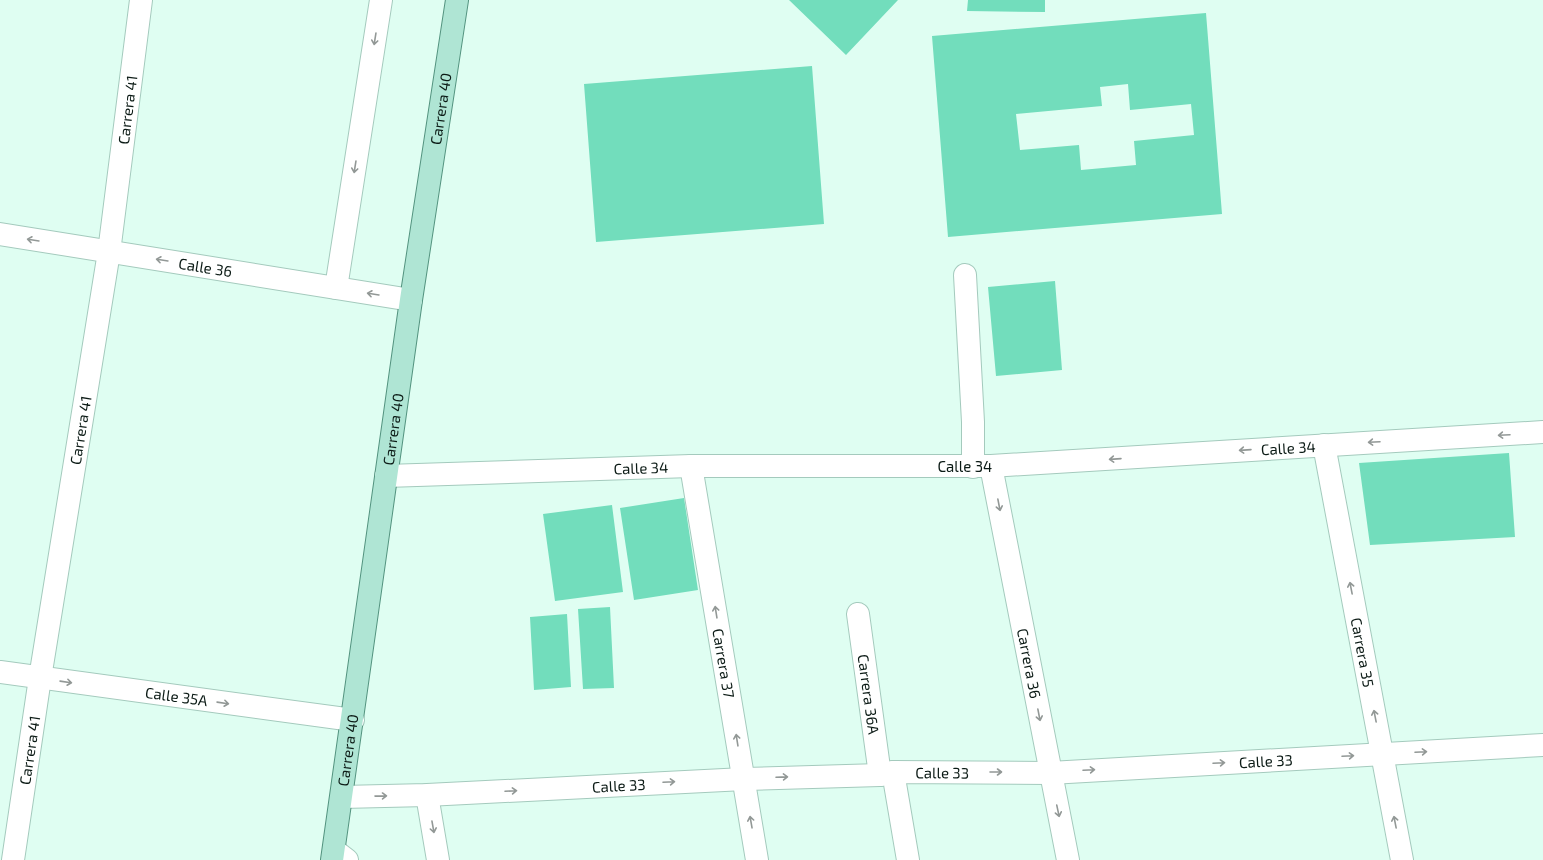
<svg xmlns="http://www.w3.org/2000/svg" width="1543" height="860" viewBox="0 0 1543 860" font-family="'Exo 2',sans-serif">
  <style>
    .building { fill: #72ddbc; fill-rule: evenodd }
    .lines { fill: none; stroke-linecap: round; stroke-linejoin: round }
    .minor-casing { stroke: #a4cabd; stroke-width: 24 }
    .major-casing { stroke: #53937f; stroke-width: 24 }
    .minor { stroke: #fff; stroke-width: 22 }
    .major { stroke: #afe5d4; stroke-width: 22 }
    .oneway { stroke: #929896 }
    .labels { text-anchor: middle; dominant-baseline: central; stroke-width: 3.5; stroke-linejoin: round; paint-order: stroke }
    .street-label { font-size: 15px; fill: #0c1b16; stroke: #dffef2 }
  </style>
  <rect width="100%" height="100%" fill="#dffef2"/>
  <path class="building" d="M789,0H898L846,55Z
    M968,0H1045V12L967,11Z
    M1206,13L1222,214L948,237L932,36ZM1128,84L1130,110L1191,104L1194,135L1134,141L1136,165L1081,170L1079,145L1020,150L1016,114L1102,106L1100,87Z
    M812,66L824,224L596,242L584,84Z
    M1055,281L1062,370L996,376L988,287Z
    M1509,453L1515,537L1370,545L1359,463Z
    M684,498L698,590L634,600L620,508Z
    M612,505L623,592L555,601L543,514Z
    M610,607L614,688L583,689L578,609Z
    M567,614L571,687L534,690L530,617Z"/>
  <g class="lines">
    <defs>
      <g id="minor">
        <path id="s1" d="M0,234L411,300"/>
        <path d="M965,275L973,422V467"/>
        <path d="M336,288L381,0"/>
        <path id="s2" d="M1324,445L1402,860"/>
        <path id="s3" d="M691,466L757,860"/>
        <path id="s4" d="M991,466L1068,860"/>
        <path id="s5" d="M386,476L691,466H991L1543,432"/>
        <path id="s6" d="M858,614L880,775"/>
        <path id="s7" d="M0,672L353,720"/>
        <path d="M893,772L908,860"/>
        <path d="M427,795L438,860"/>
        <path id="s8" d="M342,797L427,795L744,779L880,775L893,772L1050,773L1543,745"/>
        <path d="M334,850L347,860"/>
        <path id="s9" d="M13,860L40,678L109,252L141,0"/>
      </g>
      <g id="major">
        <path id="s10" d="M332,860L411,300L457,0"/>
      </g>
    </defs>
    <use href="#minor" class="minor-casing"/>
    <use href="#major" class="major-casing"/>
    <use href="#minor" class="minor"/>
    <use href="#major" class="major"/>
  </g>
  <defs><path id="oneway-shaft" d="M-6 0H5M1.5-3L5.5 0L1.5 3" fill="none" stroke-width="1.6" stroke-linecap="round" stroke-linejoin="round"/></defs>
  <g class="oneway">
    <use href="#oneway-shaft" transform="translate(375 39) rotate(99)"/>
    <use href="#oneway-shaft" transform="translate(355 167) rotate(99)"/>
    <use href="#oneway-shaft" transform="translate(33 240) rotate(-171)"/>
    <use href="#oneway-shaft" transform="translate(162 260) rotate(-171)"/>
    <use href="#oneway-shaft" transform="translate(373 294) rotate(-171)"/>
    <use href="#oneway-shaft" transform="translate(1504 435) rotate(177)"/>
    <use href="#oneway-shaft" transform="translate(1374 442) rotate(177)"/>
    <use href="#oneway-shaft" transform="translate(1245 450) rotate(176)"/>
    <use href="#oneway-shaft" transform="translate(1115 459) rotate(176)"/>
    <use href="#oneway-shaft" transform="translate(999 505) rotate(79)"/>
    <use href="#oneway-shaft" transform="translate(1351 588) rotate(-101)"/>
    <use href="#oneway-shaft" transform="translate(716 612) rotate(-99)"/>
    <use href="#oneway-shaft" transform="translate(66 682) rotate(8)"/>
    <use href="#oneway-shaft" transform="translate(223 703) rotate(8)"/>
    <use href="#oneway-shaft" transform="translate(1039 715) rotate(79)"/>
    <use href="#oneway-shaft" transform="translate(1375 716) rotate(-101)"/>
    <use href="#oneway-shaft" transform="translate(737 740) rotate(-99)"/>
    <use href="#oneway-shaft" transform="translate(1421 752) rotate(-3)"/>
    <use href="#oneway-shaft" transform="translate(1348 756) rotate(-3)"/>
    <use href="#oneway-shaft" transform="translate(1219 763) rotate(-3)"/>
    <use href="#oneway-shaft" transform="translate(1089 770) rotate(-3)"/>
    <use href="#oneway-shaft" transform="translate(996 772)"/>
    <use href="#oneway-shaft" transform="translate(782 777) rotate(-2)"/>
    <use href="#oneway-shaft" transform="translate(669 782) rotate(-3)"/>
    <use href="#oneway-shaft" transform="translate(511 791) rotate(-3)"/>
    <use href="#oneway-shaft" transform="translate(381 796) rotate(-1)"/>
    <use href="#oneway-shaft" transform="translate(1058 811) rotate(78)"/>
    <use href="#oneway-shaft" transform="translate(751 822) rotate(-100)"/>
    <use href="#oneway-shaft" transform="translate(1395 822) rotate(-101)"/>
    <use href="#oneway-shaft" transform="translate(433 827) rotate(80)"/>
  </g>
  <g class="labels">
    <g class="street-label">
      <text stroke="none"><textPath href="#s10" startOffset="759">Carrera 40</textPath></text>
      <text stroke="none"><textPath href="#s9" startOffset="759">Carrera 41</textPath></text>
      <text stroke="none"><textPath href="#s1" startOffset="208">Calle 36</textPath></text>
      <text stroke="none"><textPath href="#s9" startOffset="435">Carrera 41</textPath></text>
      <text stroke="none"><textPath href="#s10" startOffset="435">Carrera 40</textPath></text>
      <text stroke="none"><textPath href="#s5" startOffset="903">Calle 34</textPath></text>
      <text stroke="none"><textPath href="#s5" startOffset="579">Calle 34</textPath></text>
      <text stroke="none"><textPath href="#s5" startOffset="255">Calle 34</textPath></text>
      <text stroke="none"><textPath href="#s2" startOffset="211">Carrera 35</textPath></text>
      <text stroke="none"><textPath href="#s3" startOffset="200">Carrera 37</textPath></text>
      <text stroke="none"><textPath href="#s4" startOffset="201">Carrera 36</textPath></text>
      <text stroke="none"><textPath href="#s6" startOffset="81">Carrera 36A</textPath></text>
      <text stroke="none"><textPath href="#s7" startOffset="178">Calle 35A</textPath></text>
      <text stroke="none"><textPath href="#s9" startOffset="111">Carrera 41</textPath></text>
      <text stroke="none"><textPath href="#s10" startOffset="111">Carrera 40</textPath></text>
      <text stroke="none"><textPath href="#s8" startOffset="925">Calle 33</textPath></text>
      <text stroke="none"><textPath href="#s8" startOffset="601">Calle 33</textPath></text>
      <text stroke="none"><textPath href="#s8" startOffset="277">Calle 33</textPath></text>
    </g>
  </g>
</svg>
